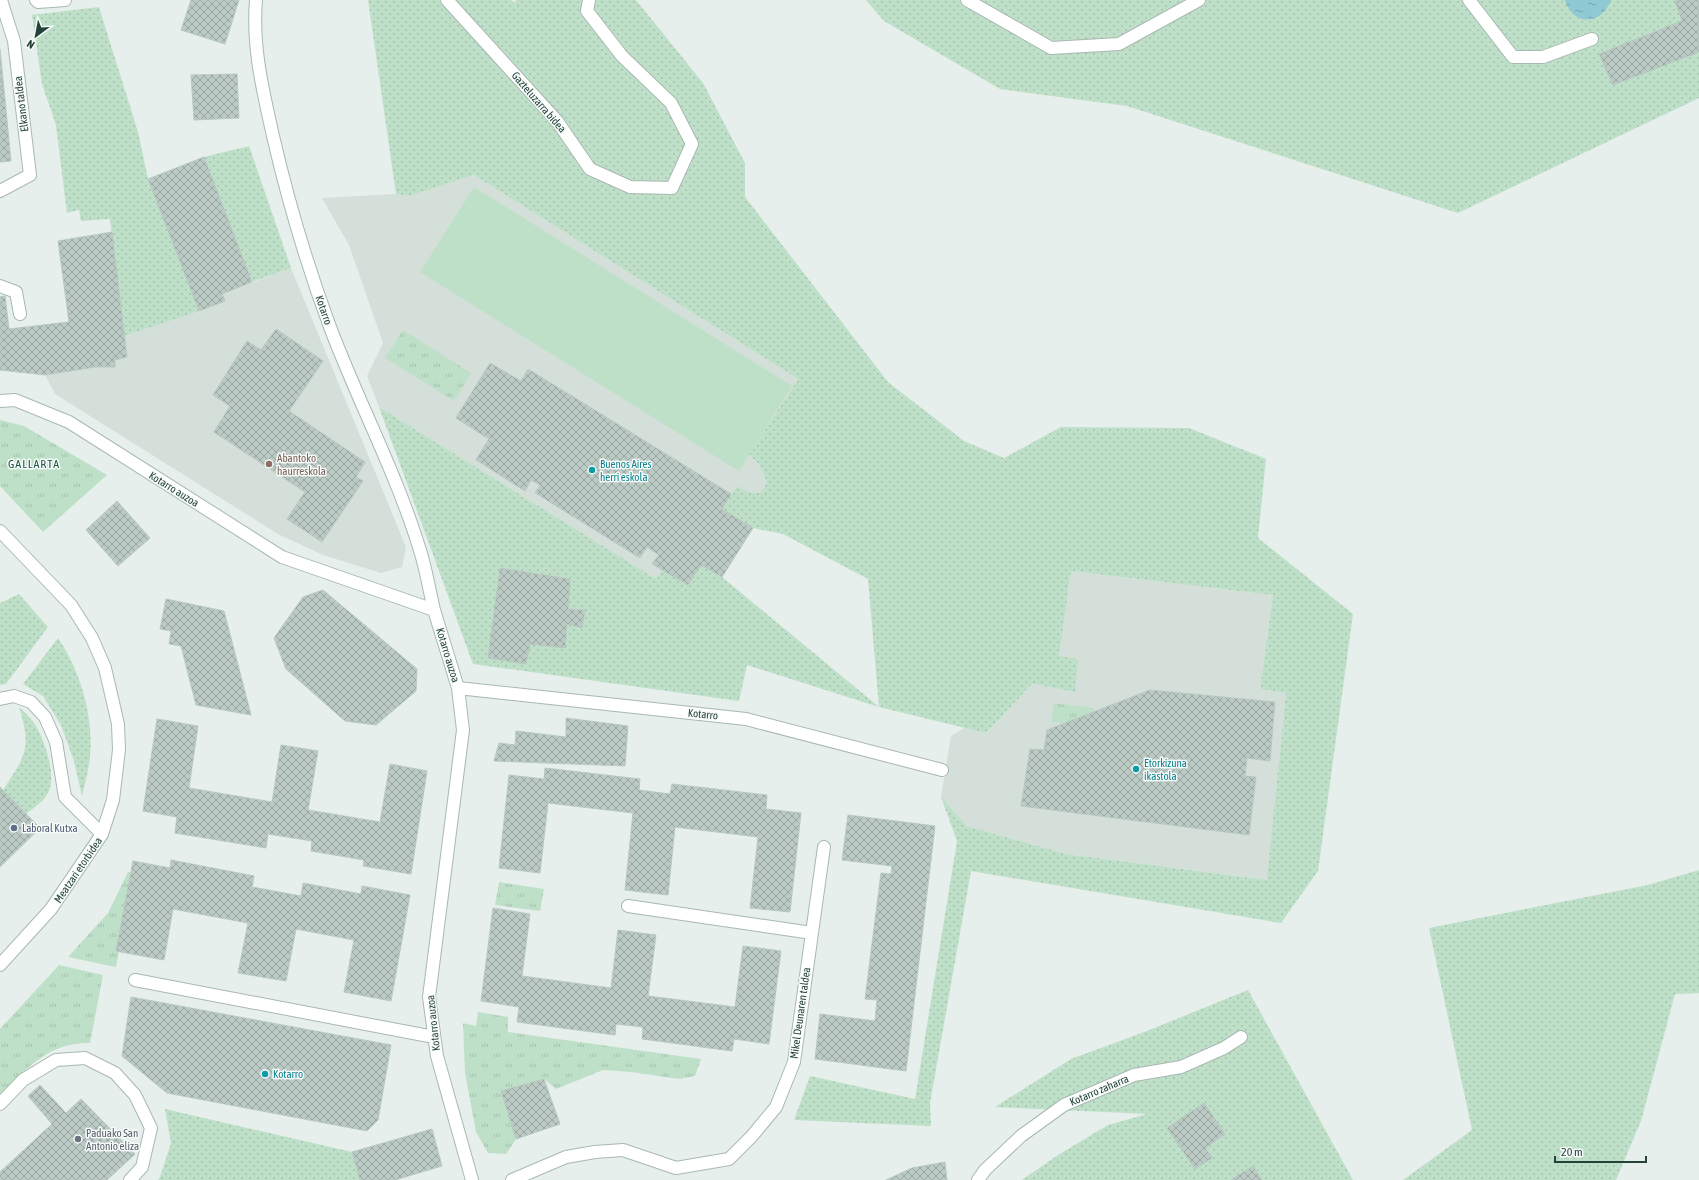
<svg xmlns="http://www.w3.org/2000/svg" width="1699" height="1180" viewBox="0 0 1699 1180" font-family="'Asap Condensed',sans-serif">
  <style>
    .built { fill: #d4dfda }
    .grass { fill: url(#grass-dots) }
    .park { fill: url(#park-tufts) }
    .pitch { fill: #bfe0c8 }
    .water { fill: url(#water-ripples) }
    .building { fill: url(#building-cross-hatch); stroke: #b8c9c2 }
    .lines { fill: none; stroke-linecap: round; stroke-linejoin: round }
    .service-casing { stroke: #a8b8b2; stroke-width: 14 }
    .minor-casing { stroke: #a8b8b2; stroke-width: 14 }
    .tertiary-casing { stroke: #a8b8b2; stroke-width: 14 }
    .service { stroke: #fff; stroke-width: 12 }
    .minor { stroke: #fff; stroke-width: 12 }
    .tertiary { stroke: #fff; stroke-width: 12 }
    .education-dot { fill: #8d6e63; stroke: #f7fbf9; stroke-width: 1.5 }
    .culture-dot { fill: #0f9aa8; stroke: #f7fbf9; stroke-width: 1.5 }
    .service-dot { fill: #5c6f8a; stroke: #f7fbf9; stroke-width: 1.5 }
    .worship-dot { fill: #6b7280; stroke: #f7fbf9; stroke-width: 1.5 }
    .labels { text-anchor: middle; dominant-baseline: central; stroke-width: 3; stroke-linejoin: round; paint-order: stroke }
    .street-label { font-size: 11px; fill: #24423a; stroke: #f7fbf9 }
    .education-label { font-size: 11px; fill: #785e54; stroke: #f7fbf9; text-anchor: start }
    .culture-label { font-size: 11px; fill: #0d838f; stroke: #f7fbf9; text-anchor: start }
    .service-label { font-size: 11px; fill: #4e5e75; stroke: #f7fbf9; text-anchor: start }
    .worship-label { font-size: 11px; fill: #5b616d; stroke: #f7fbf9; text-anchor: start }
    .neighbourhood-label { font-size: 12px; letter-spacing: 1px; fill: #1f5548; stroke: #f7fbf9 }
  </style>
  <defs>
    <pattern id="grass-dots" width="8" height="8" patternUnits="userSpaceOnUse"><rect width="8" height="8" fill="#bfe0c8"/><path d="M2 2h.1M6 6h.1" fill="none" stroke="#a4c1ad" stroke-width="1.8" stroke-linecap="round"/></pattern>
    <pattern id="park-tufts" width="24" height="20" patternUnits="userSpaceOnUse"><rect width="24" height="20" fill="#bfe0c8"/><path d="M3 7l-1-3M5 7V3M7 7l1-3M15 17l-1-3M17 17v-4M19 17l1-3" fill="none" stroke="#a4c1ad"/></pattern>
    <pattern id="water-ripples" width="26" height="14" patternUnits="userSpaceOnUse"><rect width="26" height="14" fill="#8ec9d4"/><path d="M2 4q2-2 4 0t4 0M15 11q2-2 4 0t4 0" fill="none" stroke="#74a5ad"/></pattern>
    <pattern id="building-cross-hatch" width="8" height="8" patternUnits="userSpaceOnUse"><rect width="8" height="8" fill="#bbcac4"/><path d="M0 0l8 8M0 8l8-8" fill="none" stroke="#98a6a0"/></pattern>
  </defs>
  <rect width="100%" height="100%" fill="#e6efeb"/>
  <path class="built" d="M474,175L798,379L749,455L759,464L767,482L761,493L748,492L738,486L731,494L528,369L521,381L490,363L456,418L489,439L476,461L525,490L531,480L540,485L535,494L640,558L647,547L659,555L652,564L662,570L656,579L379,407L367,376L383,343L349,245L322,198L396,194L410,196Z
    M291,268L406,547L402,567L381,573L323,555L278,534L55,394L45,375L95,367H115V360L124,336L224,301L222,294Z
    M1071,571L1273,595L1260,689L1286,693L1268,880L1066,854L967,826L941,797L951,736L966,727L986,733L1032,684L1075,692L1059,656Z"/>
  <path class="grass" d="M368,0H511L515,3L516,0H636L703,83L745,163V197L888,382L964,441L1004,458L1061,427L1189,428L1266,459L1258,538L1353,614L1318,871L1281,923L971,871L930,1103L931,1126L794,1120L810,1076L915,1099L957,841L941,797L967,826L1066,854L1267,880L1286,693L1260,689L1273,595L1071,571L1059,656L1078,659L1075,692L1032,684L986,733L879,707L747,665L739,701L473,664L379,407L656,579L662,570L688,585L701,565L722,577L879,707L868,579L783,534L753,528L722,509L731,494L738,486L748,492L761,493L767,482L759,464L749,455L798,379L474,175L410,196L396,194Z
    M866,0H1699V98L1458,213L1127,106L1000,89L884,21Z
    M99,7L138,132L148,179L199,311L124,336L110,219L81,221L79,210L67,213L56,125L42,84L32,15Z
    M249,146L291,268L252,282L204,157Z
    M19,594L48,627L6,684L0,685V603Z
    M58,638C80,670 94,717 90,756C89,769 85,783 82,796L74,761L61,725L43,696L23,684Z
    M19,707C25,713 32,719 36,726C45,742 58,778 47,795C43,802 32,809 26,814L3,790C26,755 32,748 19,707Z
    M1699,870V993L1675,994L1641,1121L1616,1180H1403L1472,1130L1429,928L1648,885Z
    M1248,990L1353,1180H1022L1058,1155L1108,1125L1147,1114L995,1107L1071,1059L1147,1031Z
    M165,1109L352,1152L360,1180H158L160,1177L171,1143Z"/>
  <path class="park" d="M403,330L471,373L454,401L385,358Z
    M0,420L24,426L107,475L43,532L0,486Z
    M1054,703L1094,708L1091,727L1051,722Z
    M128,872L134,873L116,967L68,957L108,913Z
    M499,882L544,889L540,911L495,905Z
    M59,965L103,975L90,1043C48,1042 28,1068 0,1095V1029Z
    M478,1012L508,1017V1032L701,1059L695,1076L679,1079L631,1072L603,1070L556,1089L544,1079L501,1091L516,1139L506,1154L488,1153L476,1132L465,1073L463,1023L476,1026Z"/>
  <path class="pitch" d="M474,187L792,386L739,471L420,272Z"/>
  <path class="water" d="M1565,0H1611C1602,25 1573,27 1565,0Z"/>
  <path class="building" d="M191,0H239L225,44L181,30Z
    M1678,0H1699V52L1613,85L1599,54L1682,21L1675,1Z
    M0,49L11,161L0,162Z
    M237,74L239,118L194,120L191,75Z
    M204,157L252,282L222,294L225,301L199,311L148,179Z
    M112,232L127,357L115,360V367H95L45,375L0,370V297L5,296L9,329L69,322L58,241Z
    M276,329L323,361L289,411L365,462L356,477L363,481L322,542L287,519L305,492L214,432L230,406L213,395L247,341L261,350Z
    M490,363L521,381L528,369L731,494L722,509L753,528L722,577L701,565L688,585L652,564L659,555L647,547L640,558L535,493L540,485L531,480L525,491L476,460L489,439L456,418Z
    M117,501L150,538L118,566L86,530Z
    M500,568L570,579L568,609L585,610L582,628L567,624L565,648L530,644L526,664L488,658Z
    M323,590L417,669L416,691L376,725L345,721L286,669L274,638L303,597Z
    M166,599L224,611L251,715L196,705L181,646L169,644L171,631L160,629Z
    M1150,690L1275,702L1270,761L1247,758L1245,776L1256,777L1249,835L1021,806L1030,749L1044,750L1047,730Z
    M566,718L628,726L625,766L494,761L499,743L515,745L516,731L566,737Z
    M157,719L198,726L189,788L272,802L281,745L318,751L308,810L380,822L390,764L427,771L411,874L363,866L364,860L311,851L312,841L268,834L266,848L175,833L177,817L143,811Z
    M545,768L640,779L639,790L670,794L672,784L767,795L766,809L801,813L790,912L750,908L758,837L675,827L668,895L625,890L633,813L548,803L540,873L499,868L509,775L544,779Z
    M0,787L40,828L0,867Z
    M848,815L935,826L906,1071L815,1059L820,1014L875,1021L877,1000L865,999L881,873L891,874L892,866L842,860Z
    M171,860L254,876L252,887L301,896L303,883L361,894L362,886L410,895L391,1001L344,992L354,940L296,929L286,981L238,973L248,923L173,909L164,960L116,951L133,861L170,868Z
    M493,908L530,914L522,976L611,988L618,930L656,935L648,996L735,1007L743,946L781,951L769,1044L734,1039L732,1051L642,1039L643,1027L616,1024L615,1035L517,1022L519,1007L481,1001Z
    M131,997L391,1045L378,1120L367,1131L167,1093L122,1056Z
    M544,1079L560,1124L516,1139L501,1091Z
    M40,1085L66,1113L81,1099L135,1154L107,1180H0V1172L52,1124L28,1096Z
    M1204,1103L1225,1134L1205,1148L1212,1158L1195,1169L1167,1128Z
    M432,1129L442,1166L395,1180H360L352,1152Z
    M945,1162L947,1180H886L912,1168Z
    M1253,1166L1262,1180H1231Z"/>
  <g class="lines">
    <defs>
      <path id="service" d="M0,191L30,175L14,41L1,0
        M0,286L16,292L20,314"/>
      <path id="minor" d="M36,0L38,2L65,0
        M256,0C252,47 263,91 273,136C288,201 307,265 330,327C359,404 399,478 422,557C427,575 430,593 434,610
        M447,0L557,121L590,169L630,187L672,188L692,144L671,103L622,56L587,11L589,0
        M967,0L1051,48L1119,44L1199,0
        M1469,0L1513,57H1543L1592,39
        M0,401L15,400L69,422L282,557L434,610L458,688L463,730L429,997L437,1056L472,1180
        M458,688L746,719L942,770
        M0,699L14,696L31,702L45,717L56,742L65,797L102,834
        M628,906L812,933
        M135,980L434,1037
        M0,1104L23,1080L56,1060L85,1058L115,1073L135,1095L151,1128L142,1167L130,1180
        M512,1180L566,1157L595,1152L623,1150L676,1168L729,1159L752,1136L776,1107L794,1062L824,847
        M978,1180L985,1170L1021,1136L1064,1105L1134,1075L1181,1067L1224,1048L1241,1037"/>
      <path id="tertiary" d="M0,531L71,605L92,638L105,668L118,724L119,750L113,800L102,834L51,909L0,965"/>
    </defs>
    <use href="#service" class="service-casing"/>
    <use href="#minor" class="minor-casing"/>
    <use href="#tertiary" class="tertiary-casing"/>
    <use href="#service" class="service"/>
    <use href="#minor" class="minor"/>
    <use href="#tertiary" class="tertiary"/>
  </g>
  <circle class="education-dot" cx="269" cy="464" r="4"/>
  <g class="culture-dot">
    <circle cx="592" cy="470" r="4"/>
    <circle cx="1136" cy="769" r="4"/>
    <circle cx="265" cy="1074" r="4"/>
  </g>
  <circle class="service-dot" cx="14" cy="828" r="4"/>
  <circle class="worship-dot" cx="78" cy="1139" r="4"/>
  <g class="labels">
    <g class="street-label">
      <text transform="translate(539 102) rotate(49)">Gazteluzarra bidea</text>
      <text transform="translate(21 104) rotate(-97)">Elkano taldea</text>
      <text transform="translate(324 310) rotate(71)">Kotarro</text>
      <text transform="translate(174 489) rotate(32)">Kotarro auzoa</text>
      <text transform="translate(448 655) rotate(73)">Kotarro auzoa</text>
      <text transform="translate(703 714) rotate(6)">Kotarro</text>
      <text transform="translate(78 870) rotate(-56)">Meatzari etorbidea</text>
      <text transform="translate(800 1013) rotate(-82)">Mikel Deunaren taldea</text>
      <text transform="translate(433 1023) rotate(-96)">Kotarro auzoa</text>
      <text transform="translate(1099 1090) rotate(-23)">Kotarro zaharra</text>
    </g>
    <g class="education-label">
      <text x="277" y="458">Abantoko<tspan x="277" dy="13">haurreskola</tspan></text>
    </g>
    <g class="culture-label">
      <text x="600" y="464">Buenos Aires<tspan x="600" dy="13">herri eskola</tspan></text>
      <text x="1144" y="763">Etorkizuna<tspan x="1144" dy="13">ikastola</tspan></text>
      <text x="273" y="1074">Kotarro</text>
    </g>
    <g class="service-label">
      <text x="22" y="828">Laboral Kutxa</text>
    </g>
    <g class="worship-label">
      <text x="86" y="1133">Paduako San<tspan x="86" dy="13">Antonio eliza</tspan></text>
    </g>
    <g class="neighbourhood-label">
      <text x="34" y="464">GALLARTA</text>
    </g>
  </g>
  <g transform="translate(36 36) rotate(212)" stroke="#f7fbf9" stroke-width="3" paint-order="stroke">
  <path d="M0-3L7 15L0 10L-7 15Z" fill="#24423a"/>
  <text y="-6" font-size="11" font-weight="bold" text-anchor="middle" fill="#24423a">N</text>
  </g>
  <path d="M1555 1156v6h91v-6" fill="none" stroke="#24423a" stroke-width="2"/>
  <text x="1561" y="1156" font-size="12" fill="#24423a" stroke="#f7fbf9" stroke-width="3" paint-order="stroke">20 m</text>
</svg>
